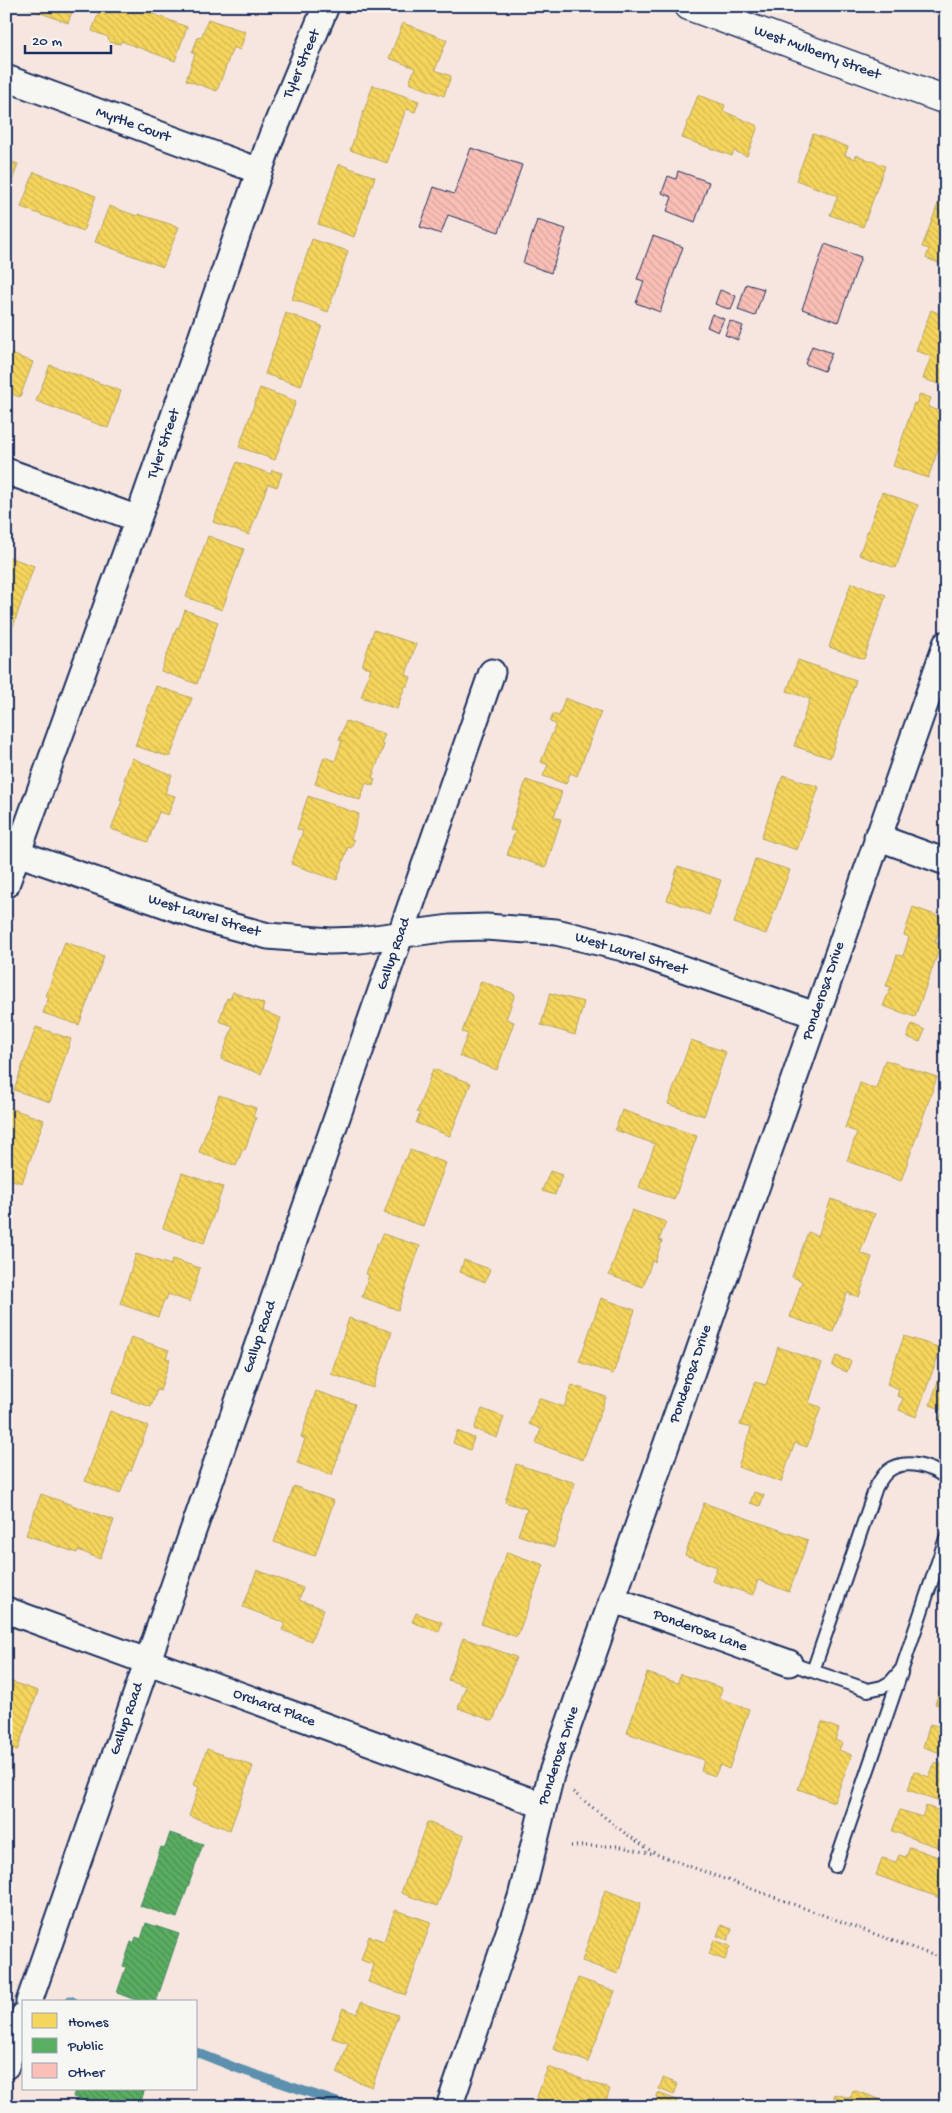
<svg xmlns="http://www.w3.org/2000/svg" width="952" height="2113" viewBox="0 0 952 2113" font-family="'Gochi Hand',sans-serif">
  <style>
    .homes { fill: url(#homes-back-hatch); stroke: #b4a35d }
    .public { fill: url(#public-back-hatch); stroke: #478860 }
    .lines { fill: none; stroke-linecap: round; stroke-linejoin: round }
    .stream { stroke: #5b90ae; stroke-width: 9 }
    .building { fill: url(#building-back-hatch); stroke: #1b2f5e }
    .lane-casing { stroke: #1b2f5e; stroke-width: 16 }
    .street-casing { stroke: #1b2f5e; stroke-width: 29 }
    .primary-casing { stroke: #1b2f5e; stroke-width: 31 }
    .path { stroke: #1b2f5e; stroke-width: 3; stroke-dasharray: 1 4; stroke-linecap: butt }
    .lane { stroke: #f6f6f2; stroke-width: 12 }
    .street { stroke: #f6f6f2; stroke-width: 25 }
    .primary { stroke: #f6f6f2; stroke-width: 28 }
    .labels { text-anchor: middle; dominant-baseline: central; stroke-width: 5; stroke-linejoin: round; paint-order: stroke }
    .street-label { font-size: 15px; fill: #1b2f5e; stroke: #f6f6f2 }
  </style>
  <defs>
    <pattern id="homes-back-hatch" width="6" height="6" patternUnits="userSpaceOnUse" patternTransform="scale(1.25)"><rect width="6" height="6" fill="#f6d55c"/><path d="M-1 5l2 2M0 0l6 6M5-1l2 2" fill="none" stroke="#d2b752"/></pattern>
    <pattern id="public-back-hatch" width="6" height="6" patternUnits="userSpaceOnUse" patternTransform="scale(1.25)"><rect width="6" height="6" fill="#5aae61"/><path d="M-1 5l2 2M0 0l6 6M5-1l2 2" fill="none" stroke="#4a8e53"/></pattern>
    <pattern id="building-back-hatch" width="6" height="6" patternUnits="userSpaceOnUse" patternTransform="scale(1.25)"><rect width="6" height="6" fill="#fabfb6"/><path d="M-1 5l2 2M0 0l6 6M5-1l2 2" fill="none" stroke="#d6a49f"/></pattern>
  </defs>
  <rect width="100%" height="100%" fill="#f7e6e0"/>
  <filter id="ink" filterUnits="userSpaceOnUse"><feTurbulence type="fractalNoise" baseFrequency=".02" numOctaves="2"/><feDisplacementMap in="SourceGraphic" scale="10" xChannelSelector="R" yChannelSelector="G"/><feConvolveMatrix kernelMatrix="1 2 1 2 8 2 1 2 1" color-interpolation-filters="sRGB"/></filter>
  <g filter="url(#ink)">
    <path class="homes" d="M22,6H74L68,23Z
      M101,6H128L138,10L139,6H150L148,12L187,27L175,61L121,41L120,44L109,42L108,37L92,31Z
      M208,19L246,32L240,50L233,47L217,91L186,80L195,54L192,53L198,37L201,38Z
      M403,23L447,40L435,70L451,76L444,96L409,83L415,68L389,58Z
      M373,85L419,101L415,112L406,109L387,163L350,150Z
      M698,95L725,105L723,111L758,126L747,156L734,151L732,156L682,138Z
      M813,134L848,147L845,155L855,159L856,155L885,166L863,227L830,215L838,196L796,180Z
      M6,160L18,164L6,199Z
      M339,164L375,177L354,237L318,224Z
      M34,172L96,196L83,231L21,207Z
      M941,196L946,198V266L926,258L929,249L922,247Z
      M109,206L137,216L138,214L179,227L163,267L95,242Z
      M312,239L348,251L328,312L292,299Z
      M931,310L946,316V386L923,379L931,356L916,351Z
      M286,313L322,326L301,386L265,374Z
      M6,352L33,362L20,397L6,392Z
      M50,365L121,391L108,428L36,401Z
      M260,388L296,401L275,460L239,447Z
      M920,394L931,398L928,407L946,413V427L928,478L893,466L914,403L916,404Z
      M237,462L271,474L272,470L282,473L277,487L268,484L249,535L213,522Z
      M882,492L918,505L896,568L859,555Z
      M208,536L244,549L222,610L186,597Z
      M6,556L34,566L9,638L6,637Z
      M851,583L886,595L864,659L829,647Z
      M185,610L218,622L197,684L161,671L177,627L179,628Z
      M374,630L416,644L406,675L411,677L408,686H405L397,709L361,697L371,668L362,666Z
      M798,660L856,680L830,758L794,746L810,699L787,691Z
      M156,686L192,698L170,757L135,746Z
      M565,698L601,712L577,776L570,773L566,784L543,776L548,765L541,762L556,724L550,722L553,714L559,716Z
      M346,721L385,734L381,744L384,745L372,778L375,779L373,786L366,783L360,800L315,784L324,757L335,761L342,741L339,740Z
      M132,758L172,775L165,793L175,796L168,815L159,812L148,842L111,829L122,801L120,800L126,781L124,780Z
      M783,775L819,787L797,850L761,838Z
      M526,780L562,792L554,817L561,819L546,867L507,855L515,831L510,830Z
      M308,796L359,814L351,839L354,840L351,848L348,847L337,880L291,864L303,831L297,829Z
      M755,859L790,870L766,934L734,923Z
      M678,866L721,880L709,915L667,900Z
      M913,907L944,918L935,942L941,944L915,1017L883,1006L891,987L886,986L897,955L903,956L909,937L904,935Z
      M65,942L104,956L79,1025L43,1013L49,997L46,996Z
      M481,981L515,994L506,1019L514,1022L497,1070L459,1056L468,1034L462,1032Z
      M233,992L264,1004L262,1011L281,1018L261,1074L221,1059L233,1026L219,1021L227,998L230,999Z
      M550,993L584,1002L575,1035L541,1025Z
      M912,1024L925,1030L920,1042L907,1037Z
      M36,1027L71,1039L50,1102L14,1090Z
      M691,1040L726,1052L704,1116L668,1104Z
      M885,1060L937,1077L901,1181L847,1161L857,1132L845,1128L860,1083L876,1089Z
      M433,1069L471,1083L450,1136L416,1123L420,1113L417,1112Z
      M219,1095L256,1108L253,1117L256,1118L245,1150L243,1149L236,1166L199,1152Z
      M7,1107L44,1120L22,1183L6,1178Z
      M622,1110L697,1136L674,1200L639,1187L655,1144L615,1130Z
      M410,1150L446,1163L423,1226L384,1213L404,1159L406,1160Z
      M550,1171L562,1175L555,1195L542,1191Z
      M182,1173L223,1187L204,1243L163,1228Z
      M6,1199L13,1202L6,1222Z
      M831,1199L875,1214L860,1253L872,1257L859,1297L847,1293L833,1332L790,1317L802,1281L792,1277L808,1232L818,1236Z
      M632,1210L666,1222L659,1240L662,1241L655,1262L652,1261L643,1287L609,1275Z
      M383,1234L420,1246L398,1310L362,1297L369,1275L366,1274L377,1243L379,1244Z
      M136,1254L171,1265L172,1259L200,1268L190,1302L168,1294L166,1300H164L158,1317L120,1304Z
      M464,1260L490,1269L485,1282L460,1272Z
      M601,1298L635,1310L613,1374L579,1362Z
      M349,1318L392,1332L373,1388L331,1374Z
      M904,1336L941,1348L916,1417L899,1410L903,1398L897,1396L899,1389L887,1384Z
      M131,1337L169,1350L166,1358L170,1359L160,1391L157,1390L151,1407L112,1393Z
      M778,1347L822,1363L809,1403L821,1407L807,1447L795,1443L781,1482L738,1467L751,1428L740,1425L755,1382L766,1385Z
      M836,1356L851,1361L847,1372L832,1366Z
      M944,1363L946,1364V1428L938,1425L943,1410L930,1405Z
      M572,1385L606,1397L583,1460L536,1443L541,1429L529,1424L539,1398L564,1407Z
      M316,1391L355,1404L332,1475L297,1463L305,1439L301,1437Z
      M482,1409L504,1417L497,1438L474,1429Z
      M110,1411L148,1426L131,1471L129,1470L120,1494L85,1481Z
      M457,1431L474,1438L470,1450L453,1443Z
      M516,1464L575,1483L554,1547L518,1535L527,1509L505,1502Z
      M294,1486L334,1501L315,1556L274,1542Z
      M754,1492L764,1495L760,1506L750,1503Z
      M41,1494L114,1520L100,1559L78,1550L77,1553L26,1535Z
      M704,1503L808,1540L789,1592L758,1580L753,1595L712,1581L717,1567L685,1555Z
      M507,1552L544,1565L517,1637L481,1624Z
      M257,1570L303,1588L299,1600L324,1609L311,1641L282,1630L285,1623L243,1607Z
      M416,1613L442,1622L439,1632L412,1622Z
      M463,1638L516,1657L493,1721L458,1708L466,1686L448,1680Z
      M647,1673L678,1683L680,1674L722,1688L719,1698L749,1709L729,1769L720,1765L715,1776L701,1771L704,1760L627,1733Z
      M6,1680L38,1691L17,1751L6,1748Z
      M941,1686L946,1688V1707L935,1704Z
      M822,1722L839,1729L835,1740L842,1743L839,1750L852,1755L834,1802L798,1789Z
      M930,1724L946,1728V1755L923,1747Z
      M207,1749L253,1766L230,1830L189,1816L199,1787L194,1785Z
      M935,1762L946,1766V1803L908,1790L914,1771L929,1777Z
      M926,1806L946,1813V1850L892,1831L900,1810L922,1817Z
      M427,1822L464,1836L437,1906L401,1893Z
      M910,1847L946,1860V1900L876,1875L882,1858L896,1862L899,1855L906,1857Z
      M605,1890L641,1903L618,1974L582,1961Z
      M395,1910L431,1922L406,1995L368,1982L374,1965L361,1960L369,1936L384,1941Z
      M721,1925L732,1929L728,1940L717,1936Z
      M714,1940L730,1946L725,1960L709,1954Z
      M578,1978L615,1991L588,2062L553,2049Z
      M361,2002L398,2015L372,2087L337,2074L348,2043L332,2038L343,2008L357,2014Z
      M548,2067L610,2089L604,2107H532L534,2105Z
      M663,2078L678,2084L674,2095L659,2089Z
      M853,2090L888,2102L886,2107H824L825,2105L831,2107L835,2094L850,2098Z
      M658,2093L677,2100L675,2107H654Z"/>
    <path class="public" d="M6,1768L11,1770L6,1785Z
      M6,1786L10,1787L6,1806Z
      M170,1833L203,1844L177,1918L140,1906L161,1847L165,1848Z
      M146,1923L179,1934L156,2002H141L117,1993L126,1967L123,1966L131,1942L134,1943L136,1937L141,1939Z
      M75,2089H145L139,2107H131L108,2099L105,2107H102L73,2097Z"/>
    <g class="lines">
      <path class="stream" d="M70,2000L74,2002
        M196,2052L239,2069L352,2107"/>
    </g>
    <path class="building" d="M471,148L522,165L499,232L448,215L441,234L420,227L434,187L454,194Z
      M678,171L709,182L695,222L667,211L672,197L662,193L668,176L676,179Z
      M537,220L566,229L551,273L523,263Z
      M653,236L683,247L660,312L636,303L644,281L637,279Z
      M825,244L861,257L838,322L802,309Z
      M746,284L764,289L755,316L738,310Z
      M720,290L736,296L731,310L715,304Z
      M712,314L724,319L718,332L707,327Z
      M730,321L743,326L738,340L725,335Z
      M812,346L832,353L824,371L805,364Z"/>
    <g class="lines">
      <defs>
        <path id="lane" d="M789,1663L868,1690L882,1687L891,1682L902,1669L946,1538
          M813,1671L876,1487C879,1482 883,1475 888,1471C905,1458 931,1466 946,1478
          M835,1866L901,1673"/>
        <path id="street" d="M6,78L259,171
          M6,471L138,519
          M877,837L946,862
          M6,849L209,920L268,936L330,941L360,940L450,928L486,927L556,932L623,948L815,1015
          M6,885L138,519L271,138L326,6
          M612,1599L789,1663
          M6,1610L542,1805
          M29,2002L492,672
          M6,2066L24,2015
          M449,2107L521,1897L551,1775L946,644"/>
        <path id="primary" d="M689,6L946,100"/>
      </defs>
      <use href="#lane" class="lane-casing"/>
      <use href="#street" class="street-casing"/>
      <use href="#primary" class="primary-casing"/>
      <path class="path" d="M573,1792L626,1834L656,1854L946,1960
        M571,1846H617L653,1854"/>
      <use href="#lane" class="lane"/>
      <use href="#street" class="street"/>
      <use href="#primary" class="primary"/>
    </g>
  </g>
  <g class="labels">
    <g class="street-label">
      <text transform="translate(817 53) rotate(20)">West Mulberry Street</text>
      <text transform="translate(302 64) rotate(-67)">Tyler Street</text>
      <text transform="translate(133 125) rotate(20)">Myrtle Court</text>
      <text transform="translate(164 444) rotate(-71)">Tyler Street</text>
      <text transform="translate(204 916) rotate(17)">West Laurel Street</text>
      <text transform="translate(394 954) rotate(-71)">Gallup Road</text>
      <text transform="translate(631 954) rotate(17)">West Laurel Street</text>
      <text transform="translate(824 991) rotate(-71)">Ponderosa Drive</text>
      <text transform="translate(260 1337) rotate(-71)">Gallup Road</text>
      <text transform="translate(691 1374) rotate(-71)">Ponderosa Drive</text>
      <text transform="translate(700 1631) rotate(20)">Ponderosa Lane</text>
      <text transform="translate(274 1708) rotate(20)">Orchard Place</text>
      <text transform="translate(127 1719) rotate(-71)">Gallup Road</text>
      <text transform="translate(559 1756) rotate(-72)">Ponderosa Drive</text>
    </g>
  </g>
  <rect width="952" height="2113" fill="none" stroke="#f6f6f2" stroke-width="25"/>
  <rect x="12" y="12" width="927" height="2088" fill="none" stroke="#1b2f5e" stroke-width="2" filter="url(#ink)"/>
  <rect x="22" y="2000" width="175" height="90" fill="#f6f6f2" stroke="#9ea6b7"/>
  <rect x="32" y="2013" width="25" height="15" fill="#f6d55c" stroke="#9ea6b7"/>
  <text x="68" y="2026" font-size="15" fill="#1b2f5e">Homes</text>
  <rect x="32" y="2038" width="25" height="15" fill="#5aae61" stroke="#9ea6b7"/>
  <text x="68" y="2050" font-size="15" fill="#1b2f5e">Public</text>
  <rect x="32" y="2063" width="25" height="15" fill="#fabfb6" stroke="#9ea6b7"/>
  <text x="68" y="2076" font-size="15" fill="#1b2f5e">Other</text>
  <path d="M25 45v8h86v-8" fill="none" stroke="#1b2f5e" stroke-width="2.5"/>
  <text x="32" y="45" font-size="15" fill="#1b2f5e" stroke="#f6f6f2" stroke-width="4" paint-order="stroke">20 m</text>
</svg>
